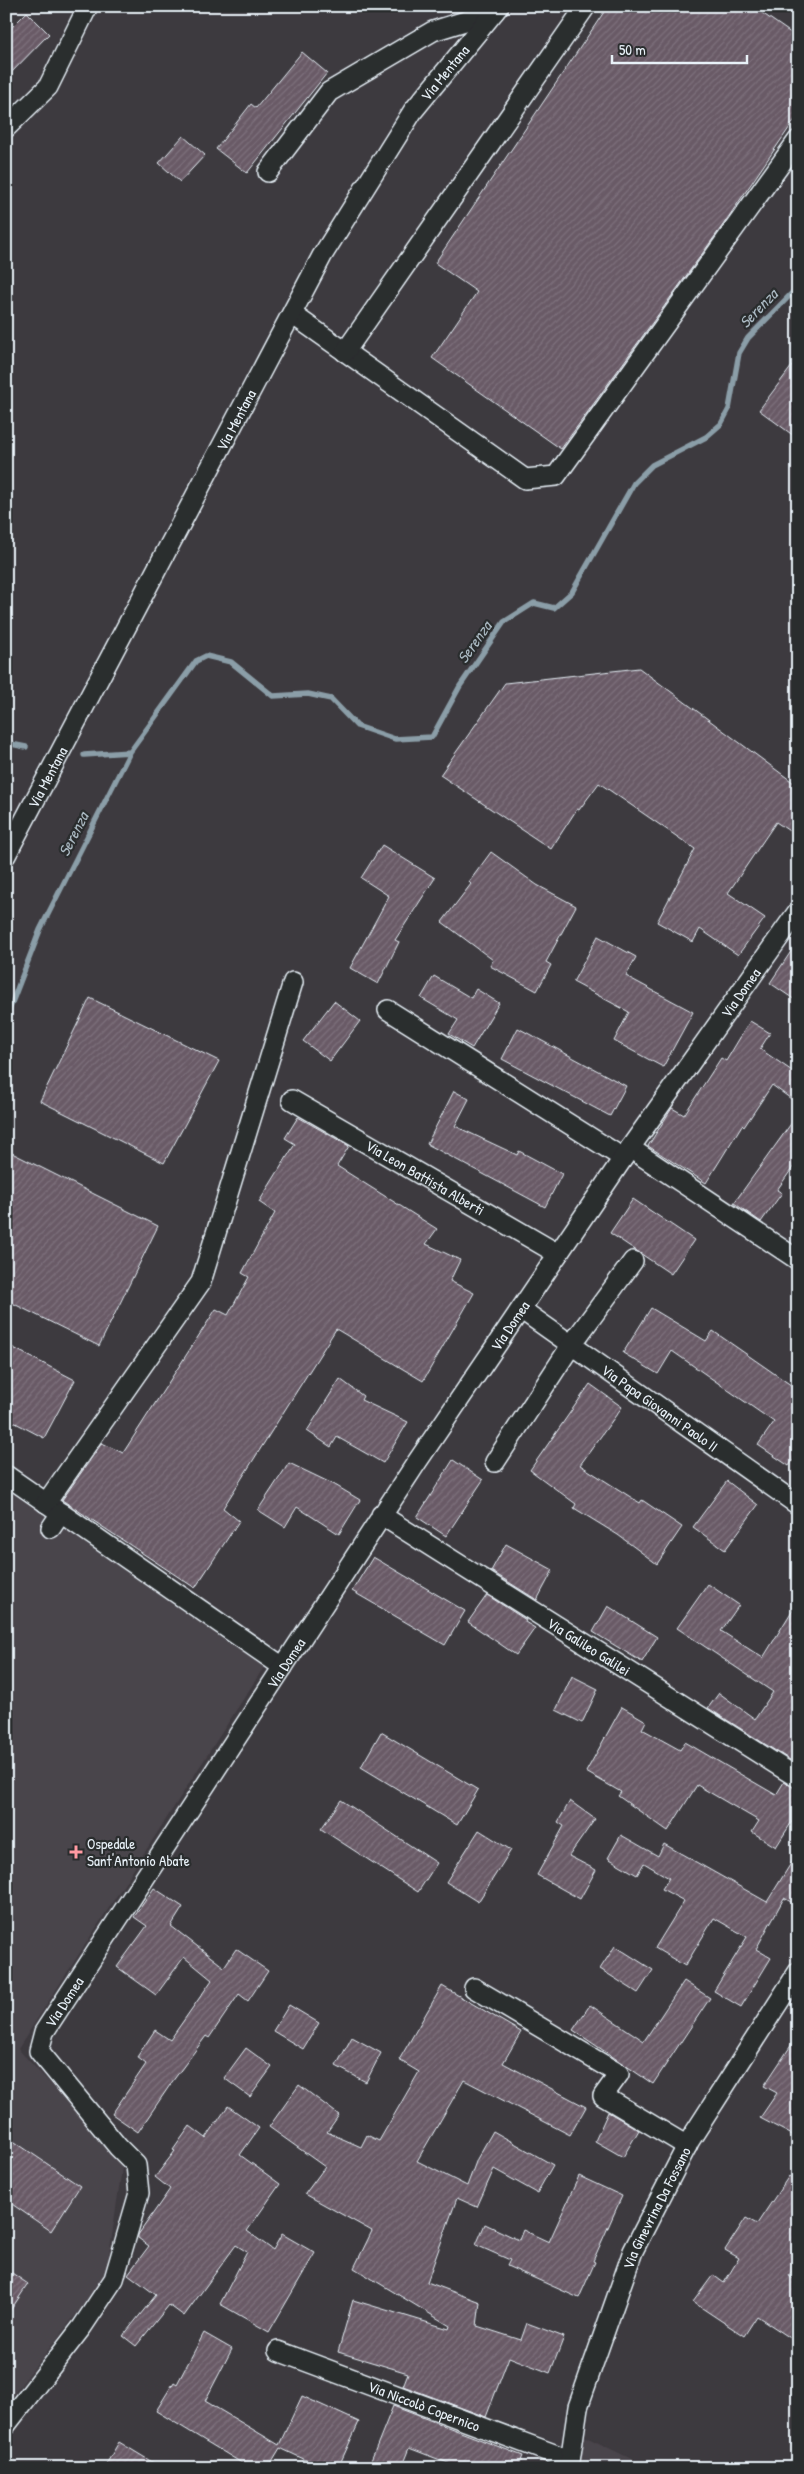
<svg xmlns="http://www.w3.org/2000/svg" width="804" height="2474" viewBox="0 0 804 2474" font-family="'Patrick Hand',sans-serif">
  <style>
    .built { fill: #4a444b }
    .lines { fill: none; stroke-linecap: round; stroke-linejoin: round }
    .stream { stroke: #8b9ea8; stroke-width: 5.5 }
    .building { fill: url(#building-hatch); stroke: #e8f1f8 }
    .minor-casing { stroke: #e8f1f8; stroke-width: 22 }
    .path { stroke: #e8f1f8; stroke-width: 3; stroke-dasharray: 5 4; stroke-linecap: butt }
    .minor { stroke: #2a2d2e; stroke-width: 19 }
    .poi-dot { fill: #ff9aa2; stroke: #2a2d2e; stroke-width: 2 }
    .labels { text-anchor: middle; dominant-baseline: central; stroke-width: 4.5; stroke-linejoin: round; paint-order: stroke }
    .street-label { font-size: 15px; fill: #e8f1f8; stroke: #2a2d2e }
    .poi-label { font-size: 15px; fill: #e8f1f8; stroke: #2a2d2e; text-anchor: start }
    .water-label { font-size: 16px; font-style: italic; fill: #aab9c2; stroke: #2a2d2e }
  </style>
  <defs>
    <pattern id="building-hatch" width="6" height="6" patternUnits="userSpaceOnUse" patternTransform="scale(1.25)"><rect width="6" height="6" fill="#695a66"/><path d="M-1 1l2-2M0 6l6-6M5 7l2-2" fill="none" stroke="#7e727d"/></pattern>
  </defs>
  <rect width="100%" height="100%" fill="#3d3a3f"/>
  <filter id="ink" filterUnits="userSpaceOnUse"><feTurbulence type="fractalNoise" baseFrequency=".02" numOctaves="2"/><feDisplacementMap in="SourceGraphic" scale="10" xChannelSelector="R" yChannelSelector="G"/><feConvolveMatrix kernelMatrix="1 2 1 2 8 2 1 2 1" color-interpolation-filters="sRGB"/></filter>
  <g filter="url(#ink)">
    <path class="built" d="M6,1489L264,1667L18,2049L123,2161L106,2276L6,2404Z
      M582,2435L650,2468H577Z"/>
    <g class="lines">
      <path class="stream" d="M6,743L26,747
        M84,755L130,752
        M6,1018L40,930L130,752L196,661L206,656L231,662L273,696L308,694L331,699L357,726L395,739L432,737L460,686L504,622L534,603L554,608L572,592L634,483L652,465L706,437L721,424L729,409L739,353L748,338L798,287"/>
    </g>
    <path class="building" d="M608,6H752L798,38V115L723,225L561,449L432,358L477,292L435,263Z
      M27,12L49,34L6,78V33Z
      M302,52L327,73L247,173L216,149L251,104L256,108Z
      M183,136L205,155L180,182L159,163Z
      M798,358V439L759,410Z
      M639,668L798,786V837L776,822L728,893L765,918L738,955L700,929L693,942L657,922L695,849L599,783L579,810L577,809L551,849L440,775L505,683Z
      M382,845L435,878L395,940L399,942L378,984L350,968L389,896L361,878Z
      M491,852L537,885L576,906L546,962L551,965L537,991L490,966L493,960L442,922L471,884L469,882Z
      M598,936L636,957L626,976L693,1012L663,1067L614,1041L629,1012L573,982Z
      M798,941V1002L770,983Z
      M434,976L471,998L476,989L499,1003L472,1048L449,1034L458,1020L421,998Z
      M90,998L219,1061L164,1163L40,1101Z
      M334,1001L360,1021L330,1061L303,1041Z
      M750,1021L770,1033L760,1049L798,1075V1104L772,1085L744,1127L742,1125L706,1183L648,1146L672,1108L684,1115L721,1058L726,1061Z
      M518,1028L626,1086L610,1116L502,1059Z
      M454,1091L469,1099L455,1126L517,1155L519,1151L562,1174L545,1207L427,1144Z
      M798,1114V1160L777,1190L782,1193L761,1222L734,1203Z
      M298,1117L349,1146L337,1166L437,1229L426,1244L460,1260L450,1281L474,1293L423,1381L336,1329L223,1508L239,1521L195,1588L62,1500L102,1443L123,1453L216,1309L228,1315L249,1277L242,1273L275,1213L259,1202L295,1144L285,1138Z
      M10,1152L158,1226L99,1346L6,1300V1160Z
      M633,1199L694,1240L671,1274L610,1233Z
      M651,1308L706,1341L713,1331L798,1390V1453L789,1466L758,1445L774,1422L672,1351L658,1374L623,1353Z
      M6,1344L75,1380L44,1438L6,1418Z
      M340,1379L363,1396L361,1400L408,1422L383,1463L337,1437L331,1447L307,1431Z
      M590,1384L622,1407L580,1465L640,1503L642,1500L682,1527L657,1564L618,1535L574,1508L576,1504L530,1470Z
      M453,1460L483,1480L446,1536L417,1517Z
      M289,1463L335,1485L360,1500L339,1534L297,1507L285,1527L258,1510Z
      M727,1481L758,1505L725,1550L693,1527Z
      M506,1544L553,1570L537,1600L491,1571Z
      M373,1557L465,1611L445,1645L352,1591Z
      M708,1584L739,1605L721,1631L763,1658L798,1601V1765L708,1708L719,1693L755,1719L773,1692L677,1628Z
      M487,1595L526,1620L525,1622L535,1628L516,1655L468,1622Z
      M608,1606L657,1637L642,1662L593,1632Z
      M572,1676L598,1689L582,1723L556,1710Z
      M622,1707L646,1721L642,1729L680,1750L685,1742L776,1795L784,1782L798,1789V1812L776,1847L752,1832L759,1821L697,1785L668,1831L618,1796L621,1792L586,1772Z
      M381,1732L478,1790L457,1825L361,1767Z
      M341,1800L437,1863L418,1892L321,1829Z
      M570,1801L595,1819L569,1856L596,1870L580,1899L537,1875L564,1826L558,1822Z
      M479,1830L511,1850L478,1902L446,1882Z
      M621,1835L658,1856L664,1844L767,1902L798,1852V1906L784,1898L756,1949L771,1958L741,2007L714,1991L747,1937L714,1918L685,1966L655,1948L684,1901L662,1889L669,1878L644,1863L637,1875L608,1858Z
      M154,1888L183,1907L171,1926L224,1967L236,1949L268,1971L248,2001L239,1994L209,2038L206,2036L172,2082L138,2132L112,2114L146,2064L137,2057L155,2030L170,2040L212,1980L184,1957L156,1995L117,1967L147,1926L134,1917Z
      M615,1946L653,1970L638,1993L600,1969Z
      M684,1981L710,1998L653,2084L573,2030L590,2005L644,2041Z
      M442,1986L521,2032L503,2063L586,2107L570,2135L464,2080L417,2161L467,2186L477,2159L493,2131L553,2165L537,2193L494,2169L477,2207L457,2198L427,2282L480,2302L477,2326L521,2340L527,2323L564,2337L550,2373L509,2357L486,2417L403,2386L408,2373L338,2352L353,2300L449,2329L450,2326L354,2268L372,2231L305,2194L325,2167L269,2127L299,2085L339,2115L327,2132L361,2147L367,2135L379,2141L419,2072L399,2060Z
      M289,2005L319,2023L303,2049L273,2031Z
      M798,2035V2138L760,2118L777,2093L764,2086Z
      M352,2037L381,2053L366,2082L336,2066Z
      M246,2048L272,2067L250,2097L224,2078Z
      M228,2106L259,2128L240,2155L280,2184L247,2231L273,2250L282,2234L315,2253L269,2332L220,2304L247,2252L236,2245L184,2316L169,2305L136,2346L123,2336L156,2295L128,2274L149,2246L138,2238V2235L170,2189L155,2177L175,2151L173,2150L190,2126L206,2138Z
      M608,2112L639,2130L623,2157L595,2141Z
      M6,2136L80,2186L51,2231L6,2200Z
      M579,2176L622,2196L593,2261L595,2262L579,2298L507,2266L510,2260L476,2245L485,2224L519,2240L523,2230L549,2242Z
      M789,2176L798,2183V2262L789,2276L798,2282V2343L757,2316L744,2336L693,2302L713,2275L724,2283L739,2258L725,2250L746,2218L757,2224Z
      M6,2269L28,2284L6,2317Z
      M204,2333L232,2349L205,2401L279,2445L302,2396L359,2422L338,2468H323L280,2448L268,2468H250L156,2411L174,2382L177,2384Z
      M393,2406L523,2456L518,2468H461L409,2448L401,2468H368Z
      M119,2442L162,2468H104Z"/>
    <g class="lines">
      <defs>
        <g id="minor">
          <path d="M6,128L48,87L88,6"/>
          <path d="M268,172L329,92L433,31L494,12"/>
          <path d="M292,314L525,479L556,476L798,140"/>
          <path d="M345,352L586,6"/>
          <path id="s1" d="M6,855L322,256L413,111L499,6"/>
          <path d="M388,1010L623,1158"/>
          <path id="s2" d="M292,1100L558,1254"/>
          <path d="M630,1148L798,1260"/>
          <path id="s3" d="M522,1310L798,1505"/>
          <path d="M495,1462L572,1344L633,1261"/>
          <path d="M6,1475L283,1667"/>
          <path d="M46,1503L201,1282L293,982"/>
          <path id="s4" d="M381,1515L798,1778"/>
          <path d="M51,1528L61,1513"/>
          <path d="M474,1988L619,2074L603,2096L687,2146"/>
          <path id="s5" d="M278,2351L570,2460"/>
          <path id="s6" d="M6,2425L82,2327L114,2279L139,2193L136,2165L118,2147L39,2051L44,2032L417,1462L630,1148L798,911"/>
          <path id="s7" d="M569,2468L578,2407L633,2251L690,2140L798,1972"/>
        </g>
      </defs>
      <use href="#minor" class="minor-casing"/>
      <path class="path" d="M6,881L11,872"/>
      <use href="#minor" class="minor"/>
    </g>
  </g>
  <path class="poi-dot" d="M73.5 1844.5h5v5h5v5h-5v5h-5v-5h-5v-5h5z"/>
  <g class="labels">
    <g class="street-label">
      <text stroke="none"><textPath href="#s1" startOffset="898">Via Mentana</textPath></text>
      <text stroke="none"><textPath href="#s1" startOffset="492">Via Mentana</textPath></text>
      <text stroke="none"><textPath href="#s1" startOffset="88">Via Mentana</textPath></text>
      <text stroke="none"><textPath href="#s6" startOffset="1720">Via Domea</textPath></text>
      <text stroke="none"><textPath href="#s2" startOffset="154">Via Leon Battista Alberti</textPath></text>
      <text stroke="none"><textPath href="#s6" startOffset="1315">Via Domea</textPath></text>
      <text stroke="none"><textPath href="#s3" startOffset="169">Via Papa Giovanni Paolo II</textPath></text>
      <text stroke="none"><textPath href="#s4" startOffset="246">Via Galileo Galilei</textPath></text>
      <text stroke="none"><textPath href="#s6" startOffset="910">Via Domea</textPath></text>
      <text stroke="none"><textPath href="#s6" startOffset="505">Via Domea</textPath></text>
      <text stroke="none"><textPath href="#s7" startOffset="276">Via Ginevrina Da Fossano</textPath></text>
      <text stroke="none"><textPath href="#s5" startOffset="156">Via Niccolò Copernico</textPath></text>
    </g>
    <g class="poi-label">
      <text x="87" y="1843">Ospedale<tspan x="87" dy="17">Sant'Antonio Abate</tspan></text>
    </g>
    <g class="water-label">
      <text transform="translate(758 308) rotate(-46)">Serenza</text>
      <text transform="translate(474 642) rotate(-55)">Serenza</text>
      <text transform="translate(73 834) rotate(-63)">Serenza</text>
    </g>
  </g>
  <rect width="804" height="2474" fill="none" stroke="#2a2d2e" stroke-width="25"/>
  <rect x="12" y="12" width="779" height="2449" fill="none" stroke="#e8f1f8" stroke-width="2" filter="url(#ink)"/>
  <path d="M612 55v8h135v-8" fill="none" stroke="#e8f1f8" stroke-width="2.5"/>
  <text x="619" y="55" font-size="15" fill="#e8f1f8" stroke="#2a2d2e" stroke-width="4" paint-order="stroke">50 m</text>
</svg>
